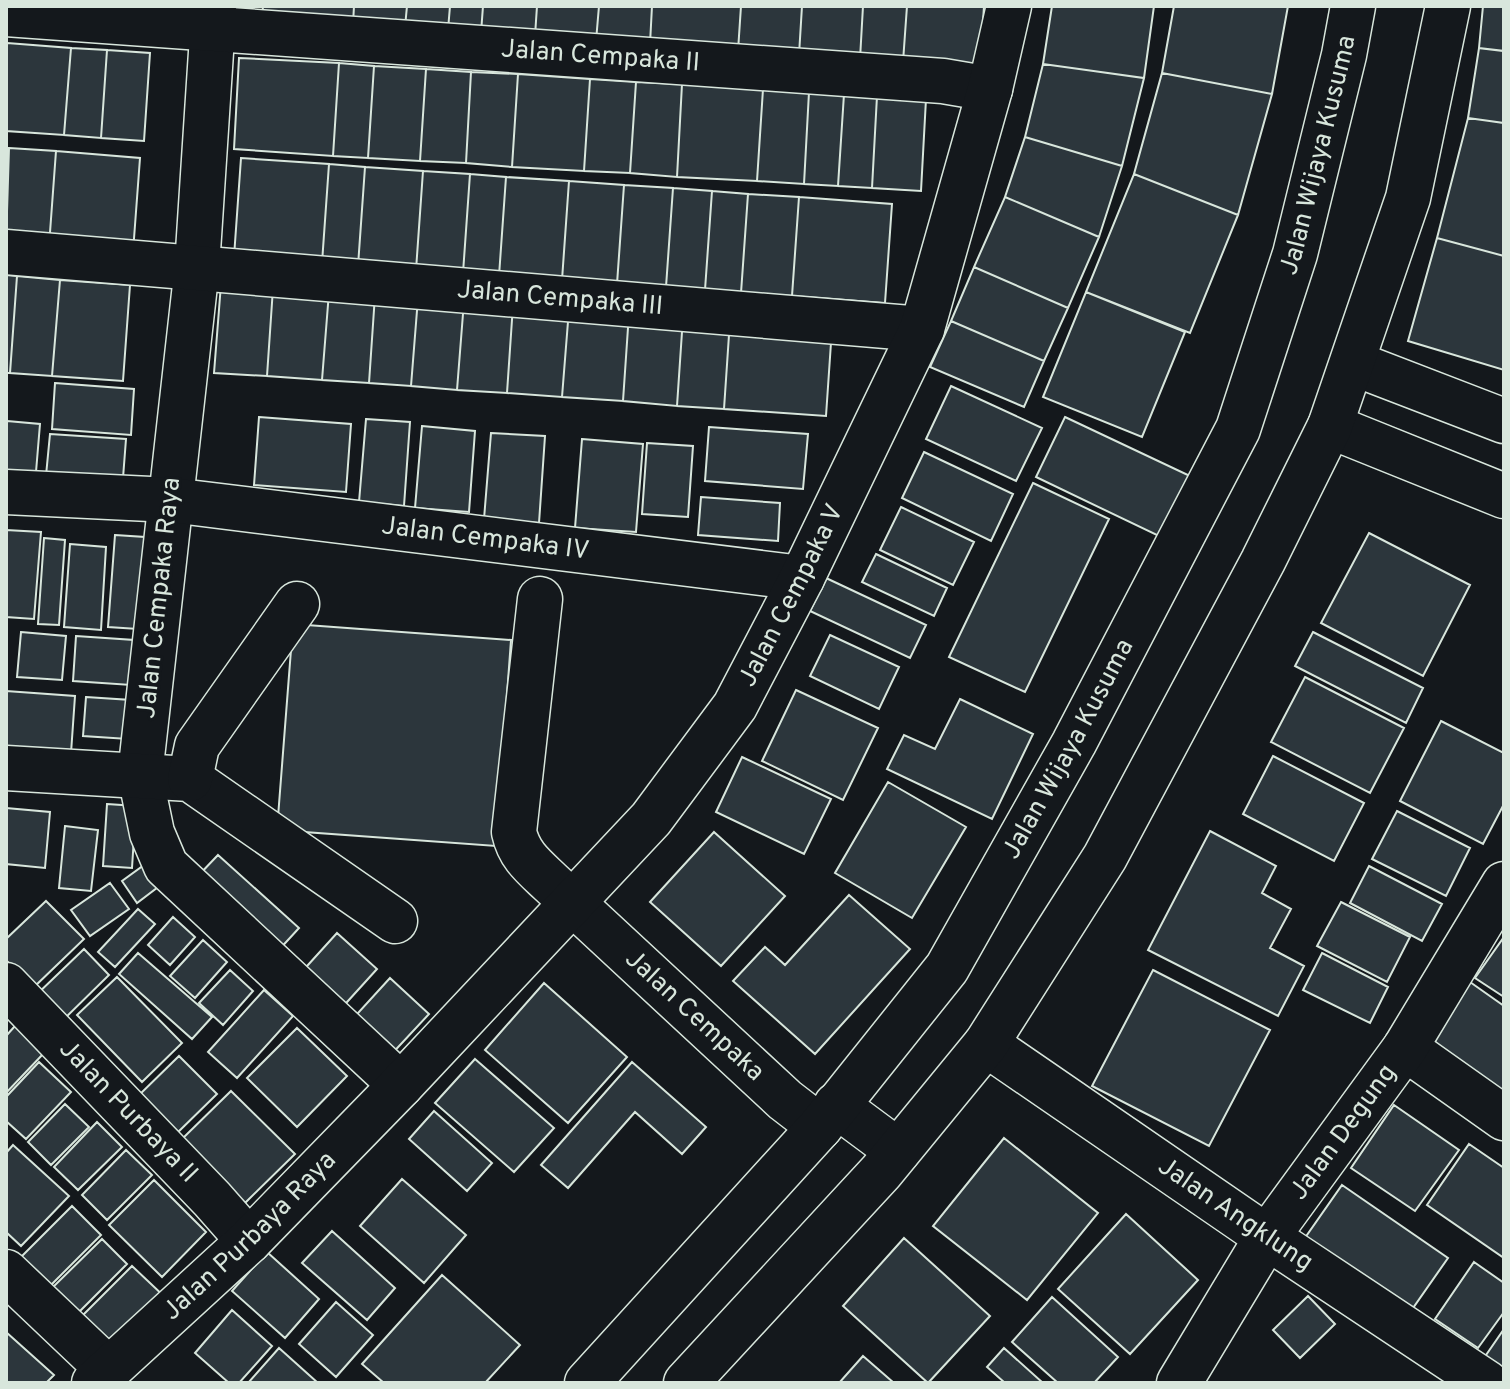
<svg xmlns="http://www.w3.org/2000/svg" width="1510" height="1389" viewBox="0 0 1510 1389" font-family="Overpass,sans-serif">
  <style>
    .building { fill: #2c363c; stroke: #d8e6dc; stroke-width: 2 }
    .lines { fill: none; stroke-linecap: round; stroke-linejoin: round }
    .minor-casing { stroke: #d8e6dc; stroke-width: 47 }
    .minor { stroke: #14181c; stroke-width: 44 }
    .labels { text-anchor: middle; dominant-baseline: central; stroke-width: 6; stroke-linejoin: round; paint-order: stroke }
    .street-label { font-size: 26px; fill: #d8e6dc; stroke: #14181c }
  </style>
  <rect width="100%" height="100%" fill="#14181c"/>
  <path class="building" d="M263,6H354L353,24L262,17Z
    M354,6H407L405,27L353,24Z
    M407,6H450L448,30L405,27Z
    M450,6H483L481,33L448,30Z
    M483,6H537L535,36L481,33Z
    M537,6H599L596,41L535,36Z
    M599,6H652L650,44L596,41Z
    M652,6H741L738,51L650,44Z
    M741,6H802L799,55L738,51Z
    M802,6H863L860,59L799,55Z
    M863,6H907L903,62L860,59Z
    M907,6H984L980,68L903,62Z
    M1052,6H1154L1144,78L1043,64Z
    M1174,6H1288L1272,94L1162,73Z
    M1483,6H1504V51L1479,48Z
    M7,43L71,48L64,135L6,131Z
    M71,48L107,50L101,138L64,135Z
    M1479,48L1504,51V123L1468,118Z
    M107,50L150,53L144,141L101,138Z
    M239,58L339,63L333,156L234,149Z
    M339,63L374,66L368,158L333,156Z
    M1043,64L1144,78L1122,166L1025,137Z
    M374,66L426,69L420,161L368,158Z
    M426,69L471,72L466,163L420,161Z
    M471,72L518,74L512,167L466,163Z
    M1162,73L1272,94L1238,215L1134,174Z
    M518,74L590,79L584,171L512,167Z
    M590,79L636,82L630,173L584,171Z
    M636,82L682,84L677,177L630,173Z
    M682,84L763,89L757,181L677,177Z
    M763,89L809,92L804,184L757,181Z
    M809,92L844,94L838,186L804,184Z
    M844,94L877,96L872,188L838,186Z
    M877,96L926,99L921,191L872,188Z
    M1468,118L1504,123V256L1437,238Z
    M1025,137L1122,166L1099,237L1005,197Z
    M9,148L56,151L49,246L6,243Z
    M56,151L140,158L133,252L49,246Z
    M241,158L329,164L322,263L234,257Z
    M329,164L365,167L358,266L322,263Z
    M365,167L423,171L416,270L358,266Z
    M423,171L470,174L463,273L416,270Z
    M470,174L506,177L499,276L463,273Z
    M1134,174L1238,215L1190,333L1086,292Z
    M506,177L569,181L562,280L499,276Z
    M569,181L624,185L617,284L562,280Z
    M624,185L673,188L666,287L617,284Z
    M673,188L712,191L705,290L666,287Z
    M712,191L748,194L741,293L705,290Z
    M748,194L799,197L792,296L741,293Z
    M799,197L892,204L885,303L792,296Z
    M1005,197L1099,237L1068,308L974,267Z
    M1437,238L1504,256V370L1408,341Z
    M974,267L1068,308L1044,361L951,321Z
    M6,275L17,276L10,373H6Z
    M17,276L60,280L52,376L10,373Z
    M60,280L130,285L123,381L52,376Z
    M221,284L273,288L267,376L214,373Z
    M273,288L329,292L322,380L267,376Z
    M329,292L375,295L369,383L322,380Z
    M1086,292L1185,332L1142,437L1043,397Z
    M375,295L418,298L411,386L369,383Z
    M418,298L464,301L457,390L411,386Z
    M464,301L513,305L507,393L457,390Z
    M513,305L569,309L562,397L507,393Z
    M569,309L629,313L623,401L562,397Z
    M629,313L683,317L677,406L623,401Z
    M683,317L730,320L724,409L677,406Z
    M730,320L832,328L826,416L724,409Z
    M951,321L1044,361L1024,407L930,367Z
    M55,383L134,389L131,435L52,429Z
    M951,386L1042,428L1016,481L926,439Z
    M259,417L351,424L346,492L254,485Z
    M1065,417L1190,476L1161,537L1036,477Z
    M366,419L410,422L404,506L359,502Z
    M7,421L40,424L35,484L6,482Z
    M422,426L475,431L469,512L415,508Z
    M709,427L808,434L803,489L705,481Z
    M491,433L545,436L539,523L484,519Z
    M50,434L126,439L122,491L45,486Z
    M582,439L643,444L636,532L575,528Z
    M647,443L693,446L688,517L642,514Z
    M924,452L1013,494L991,541L902,498Z
    M1033,483L1109,519L1025,692L949,657Z
    M701,497L780,503L778,541L698,535Z
    M901,507L974,542L953,585L880,550Z
    M6,530L41,532L34,619L6,617Z
    M1369,533L1470,585L1423,676L1321,623Z
    M115,535L145,537L138,629L108,627Z
    M44,538L65,540L59,625L38,624Z
    M70,544L106,547L101,630L64,627Z
    M876,554L947,588L934,616L862,582Z
    M826,578L926,625L910,658L810,611Z
    M293,624L511,640L496,846L277,830Z
    M21,632L66,636L62,680L17,677Z
    M1313,632L1423,688L1406,723L1295,666Z
    M830,635L899,667L879,709L810,676Z
    M76,636L134,640L131,685L73,681Z
    M1305,677L1404,728L1370,793L1271,742Z
    M796,690L878,728L843,800L762,761Z
    M6,691L75,696L71,753L6,747Z
    M86,697L131,700L128,739L83,736Z
    M960,699L1033,734L992,819L887,769L904,735L935,749Z
    M1441,721L1504,753V804L1483,844L1400,801Z
    M1273,756L1364,803L1334,861L1243,814Z
    M742,757L831,799L804,854L716,812Z
    M888,782L966,827L912,918L835,873Z
    M107,804L136,806L132,868L103,866Z
    M6,808L50,812L45,868L6,864Z
    M1397,811L1470,848L1446,896L1372,859Z
    M65,826L98,830L91,891L59,888Z
    M1210,831L1276,866L1262,893L1291,909L1270,948L1304,966L1278,1016L1148,950Z
    M714,832L785,896L721,966L650,902Z
    M218,855L299,928L277,952L196,878Z
    M151,860L166,881L137,903L122,881Z
    M1369,866L1442,904L1422,941L1350,903Z
    M110,883L129,909L90,936L71,910Z
    M849,895L910,949L815,1054L733,981L765,947L785,965Z
    M46,901L84,939L33,988L6,960V939Z
    M1341,902L1410,937L1387,982L1317,946Z
    M138,909L155,924L115,967L98,952Z
    M173,917L195,937L170,965L148,945Z
    M337,933L377,969L338,1012L298,976Z
    M1504,937V997L1475,978Z
    M203,940L227,962L195,998L170,976Z
    M84,949L109,975L59,1024L33,998Z
    M138,953L212,1017L192,1039L119,974Z
    M1322,953L1388,987L1370,1023L1303,990Z
    M230,970L253,991L223,1025L199,1003Z
    M1153,970L1270,1030L1209,1146L1092,1086Z
    M117,977L182,1043L142,1082L77,1015Z
    M390,978L429,1014L387,1059L348,1024Z
    M1470,982L1504,1006V1095L1427,1043Z
    M544,983L627,1057L568,1123L485,1050Z
    M264,990L293,1016L237,1078L208,1052Z
    M15,1026L44,1053L6,1093V1036Z
    M297,1028L347,1076L297,1127L247,1078Z
    M179,1056L217,1094L173,1137L135,1099Z
    M475,1059L554,1128L514,1172L435,1103Z
    M39,1062L71,1092L26,1139L6,1121V1097Z
    M632,1062L706,1127L682,1154L635,1112L568,1188L541,1165Z
    M231,1091L295,1154L245,1203L181,1140Z
    M65,1104L89,1127L51,1165L28,1142Z
    M1394,1105L1459,1150L1415,1211L1351,1168Z
    M434,1111L492,1163L467,1191L409,1139Z
    M97,1122L122,1147L78,1190L54,1167Z
    M1004,1138L1098,1213L1027,1300L933,1226Z
    M1469,1144L1504,1168V1258L1427,1205Z
    M13,1145L69,1196L21,1246L6,1232V1153Z
    M126,1150L152,1175L107,1220L82,1195Z
    M402,1179L466,1235L424,1283L360,1226Z
    M154,1180L206,1232L162,1277L109,1225Z
    M1342,1185L1448,1258L1406,1318L1300,1245Z
    M72,1206L101,1235L49,1287L20,1258Z
    M1126,1214L1198,1280L1130,1354L1058,1289Z
    M332,1231L395,1288L367,1320L302,1263Z
    M904,1238L990,1316L928,1383L843,1306Z
    M102,1239L127,1264L76,1315L50,1290Z
    M267,1252L319,1299L285,1338L232,1291Z
    M1474,1262L1504,1283V1312L1478,1348L1435,1319Z
    M132,1266L168,1300L114,1355L78,1320Z
    M442,1275L520,1345L485,1383H384L362,1364Z
    M1308,1296L1335,1324L1300,1358L1273,1330Z
    M1052,1297L1118,1357L1094,1383H1058L1012,1342Z
    M336,1302L373,1335L336,1377L299,1344Z
    M232,1310L272,1346L239,1383H229L195,1353Z
    M1504,1329V1373L1484,1358Z
    M6,1332L54,1375L46,1383H6Z
    M279,1348L318,1383H248Z
    M1004,1348L1043,1383H1005L987,1367Z
    M863,1356L894,1383H839Z"/>
  <g class="lines">
    <defs>
      <g id="minor">
        <path d="M214,6L197,267L140,775L152,833L166,866L401,1085"/>
        <path id="s1" d="M6,14L943,81L990,89"/>
        <path id="s2" d="M6,252L922,329"/>
        <path d="M1353,363L1504,421"/>
        <path d="M1330,426L1504,496"/>
        <path id="s3" d="M6,492L171,500L802,578"/>
        <path id="s4" d="M540,599L514,832C519,855 533,866 550,882L785,1100L820,1127"/>
        <path d="M6,768L190,779L395,921"/>
        <path d="M190,779L197,746L297,604"/>
        <path id="s5" d="M6,985L212,1199L249,1241"/>
        <path id="s6" d="M986,1044L1267,1237L1487,1383"/>
        <path d="M1405,1048L1504,1118"/>
        <path d="M836,1105L898,1151"/>
        <path d="M6,1272L107,1368"/>
        <path id="s7" d="M94,1383L249,1241L401,1085L651,819L735,706L802,578L922,329L990,89L1009,6"/>
        <path id="s8" d="M587,1383L820,1127L947,968L1074,743L1238,429L1295,254L1344,55L1353,6"/>
        <path d="M686,1383L881,1172L986,1044L1105,857L1263,561L1330,426L1408,198L1448,6"/>
        <path id="s9" d="M1179,1383L1267,1237L1405,1048L1504,884"/>
      </g>
    </defs>
    <use href="#minor" class="minor-casing"/>
    <use href="#minor" class="minor"/>
  </g>
  <g class="labels">
    <g class="street-label">
      <text stroke="none"><textPath href="#s1" startOffset="596">Jalan Cempaka II</textPath></text>
      <text stroke="none"><textPath href="#s8" startOffset="1448">Jalan Wijaya Kusuma</textPath></text>
      <text stroke="none"><textPath href="#s2" startOffset="556">Jalan Cempaka III</textPath></text>
      <text stroke="none"><textPath href="#s3" startOffset="482">Jalan Cempaka IV</textPath></text>
      <text stroke="none"><textPath href="#s7" startOffset="1058">Jalan Cempaka V</textPath></text>
      <text transform="translate(160 598) rotate(-84)">Jalan Cempaka Raya</text>
      <text stroke="none"><textPath href="#s8" startOffset="800">Jalan Wijaya Kusuma</textPath></text>
      <text stroke="none"><textPath href="#s4" startOffset="494">Jalan Cempaka</textPath></text>
      <text stroke="none"><textPath href="#s5" startOffset="176">Jalan Purbaya II</textPath></text>
      <text stroke="none"><textPath href="#s9" startOffset="300">Jalan Degung</textPath></text>
      <text stroke="none"><textPath href="#s6" startOffset="302">Jalan Angklung</textPath></text>
      <text stroke="none"><textPath href="#s7" startOffset="214">Jalan Purbaya Raya</textPath></text>
    </g>
  </g>
  <rect width="1510" height="1389" fill="none" stroke="#d8e6dc" stroke-width="16"/>
</svg>
